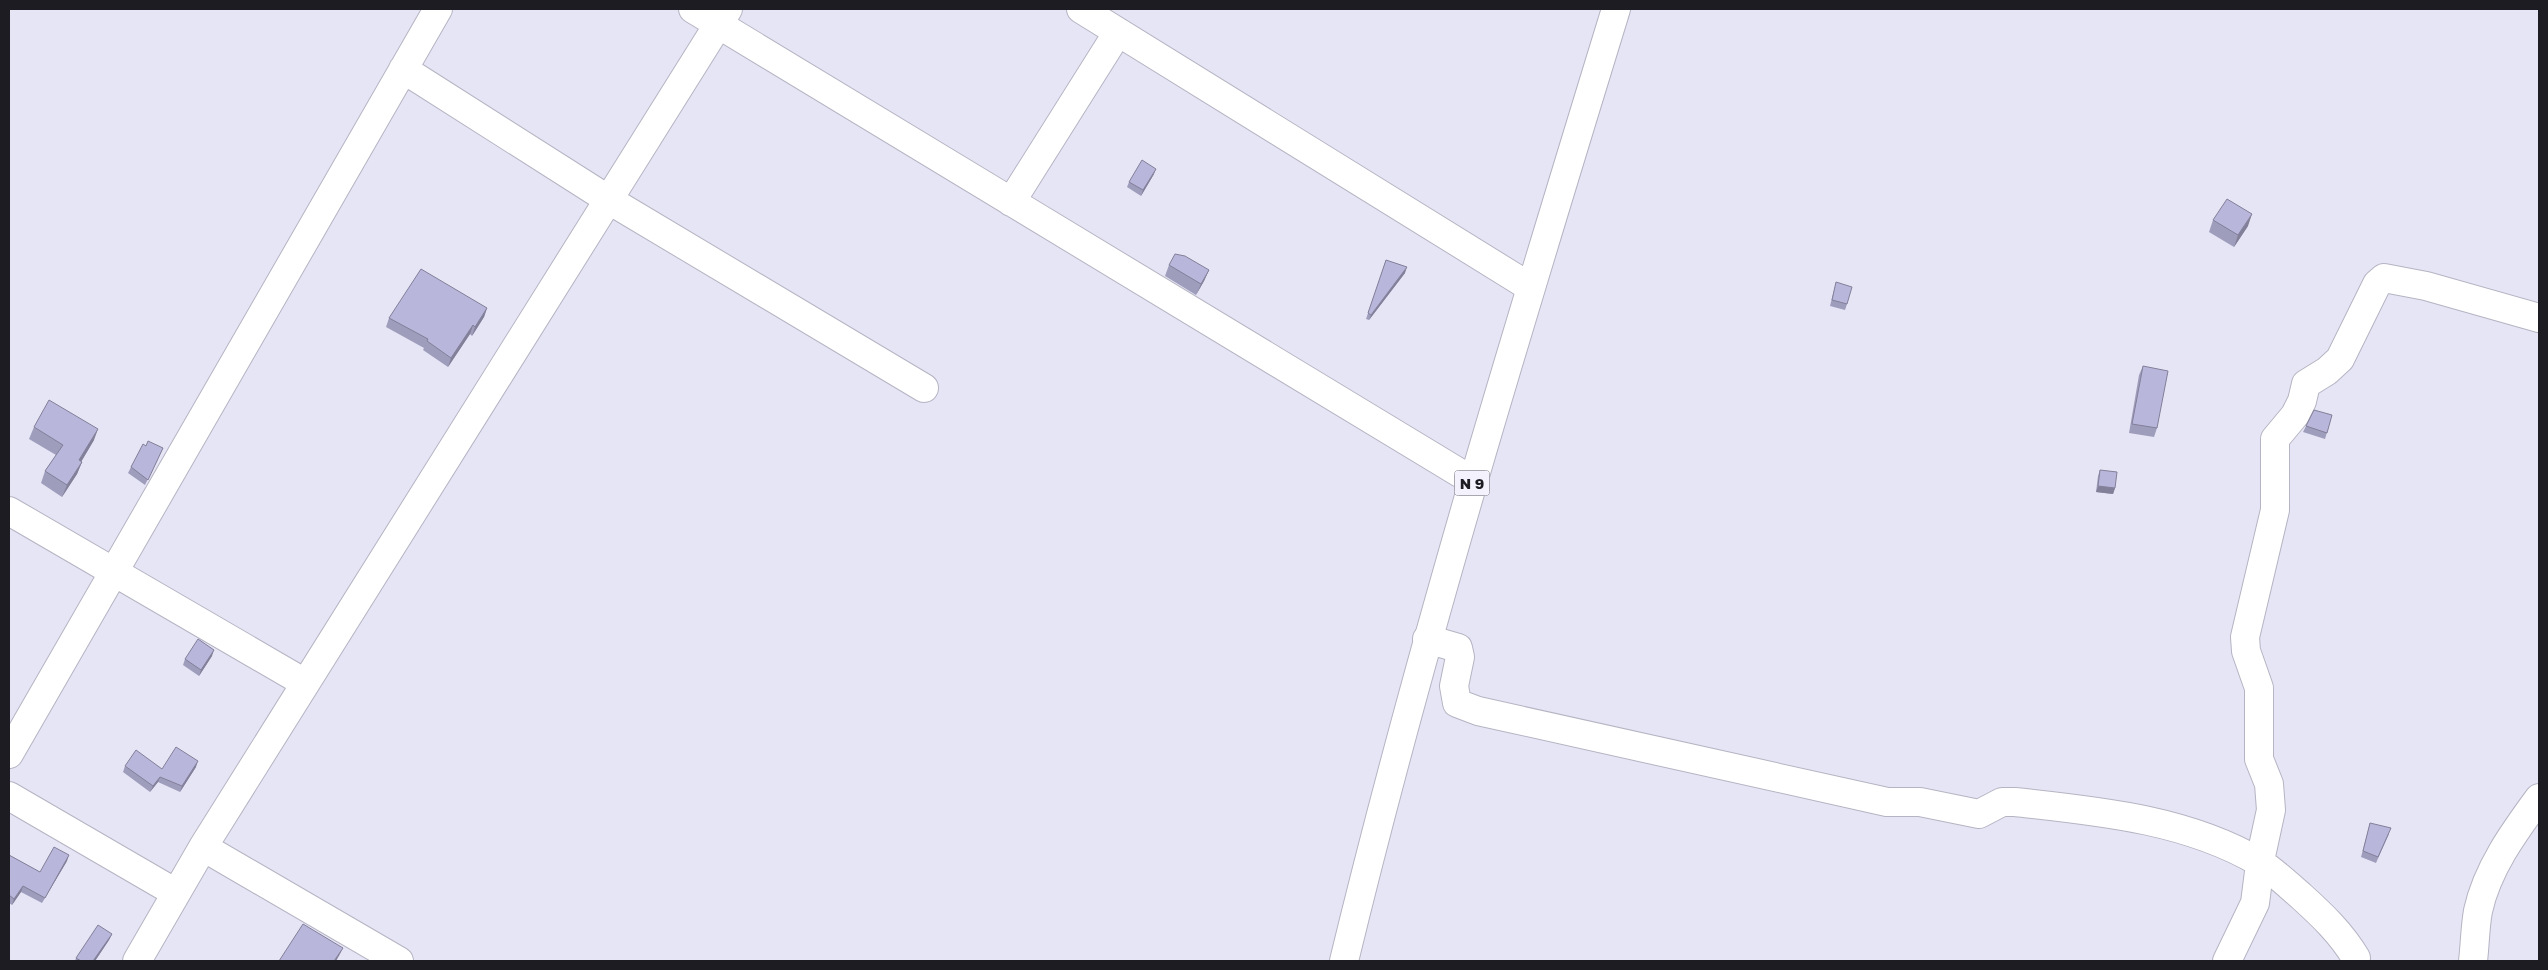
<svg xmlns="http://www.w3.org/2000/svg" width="2548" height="970" viewBox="0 0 2548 970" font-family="'Golos Text',sans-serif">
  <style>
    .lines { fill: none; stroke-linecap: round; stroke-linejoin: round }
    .minor-casing { stroke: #b5b4c3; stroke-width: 30 }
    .major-casing { stroke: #b5b4c3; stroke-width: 30 }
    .minor { stroke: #fff; stroke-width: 28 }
    .major { stroke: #fff; stroke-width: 28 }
    .wall { fill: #9f9dbc }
    .shaded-wall { fill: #827f99 }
    .building { fill: #b9b6db; stroke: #827f99 }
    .labels { text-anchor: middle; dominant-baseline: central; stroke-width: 4.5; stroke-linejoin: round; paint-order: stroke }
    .shield { fill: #f4f3fd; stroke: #5e5c64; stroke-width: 1 }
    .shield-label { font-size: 15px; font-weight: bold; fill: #1d1c22 }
  </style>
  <rect width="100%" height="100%" fill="#e6e5f5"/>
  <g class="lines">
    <defs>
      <path id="minor" d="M693,9L1473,481
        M1081,9L1530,287
        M403,69L609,200L924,388
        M1011,202L1118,32
        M9,511L305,683
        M1427,639L1458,648L1460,657L1454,686L1457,703L1478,711L1887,802H1920L1979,814L2002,802H2015C2097,811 2186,819 2259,862C2274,871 2288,885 2301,896C2322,915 2341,933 2356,958
        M9,754L438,9
        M9,796L176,893
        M203,847L399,961
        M137,961L203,847L728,9
        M2227,961L2255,903L2261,856L2271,810L2269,784L2259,759V688L2246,651L2245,637L2275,510V439L2295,415L2302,401L2306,384L2327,371L2340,359L2377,284L2384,278L2426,286L2539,318
        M2473,961C2475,945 2475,927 2478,911C2487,869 2514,832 2539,798"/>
      <path id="major" d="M1344,961C1422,640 1519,325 1616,9"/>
    </defs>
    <use href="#minor" class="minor-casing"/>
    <use href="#major" class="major-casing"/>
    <use href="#minor" class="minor"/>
    <use href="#major" class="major"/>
  </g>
  <path class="wall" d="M1154,174L1141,196L1127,187L1129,182Z
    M2213,220L2248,226L2234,247L2209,232Z
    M1386,260L1405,273L1369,320L1366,319Z
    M1169,265L1209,270L1204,281L1196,295L1165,276Z
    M1836,282L1847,304L1845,310L1830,306Z
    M487,308L484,317L472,336L470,334L448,367L423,350L424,348L386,327L389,318Z
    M2143,366L2157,428L2154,437L2129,433L2139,375Z
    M2332,415L2325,439L2303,432L2306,426Z
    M34,427L94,440L81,462H82L77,474L62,497L41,483L45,471L56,455L29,439Z
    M146,446L163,448L145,485L128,473L131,467Z
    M2100,470L2115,488L2113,494L2096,492L2098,476Z
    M212,656L199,676L183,665L185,659Z
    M125,766L162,769L196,767L180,792L158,782L150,792L123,772Z
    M2370,823L2389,834L2376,863L2361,857Z
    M9,855L40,872L67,861L42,903L21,892L12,905L9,903Z
    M112,934L109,940L95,961H75L76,958Z"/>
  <path class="shaded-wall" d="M1156,169L1154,174L1141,196L1143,190Z
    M2252,214L2248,226L2234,247L2238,235Z
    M1407,267L1405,273L1369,320L1371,315Z
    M1209,270L1204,281L1196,295L1201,284Z
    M487,308L484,317L472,336L475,327Z
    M473,325L470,334L448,367L451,358Z
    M98,429L94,440L75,472L79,460Z
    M82,462L77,474L62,497L67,485Z
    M2098,486L2115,488L2113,494L2096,492Z
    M214,650L212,656L199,676L201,670Z
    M198,761L196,767L180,792L182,786Z
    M160,777L158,782L150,792L153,786Z
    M69,855L67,861L42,903L45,898Z
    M23,886L21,892L12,905L14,899Z
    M112,934L109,940L95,961H93Z
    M343,948L340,954L336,961H334Z"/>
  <path class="building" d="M1142,160L1156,169L1143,190L1129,182Z
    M2227,199L2252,214L2238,235L2213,220Z
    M1175,254L1185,256L1209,270L1201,284L1169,265Z
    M1386,260L1407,267L1371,315L1368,313Z
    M421,269L487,308L475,327L473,325L451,358L427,341L428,339L389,318Z
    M1836,282L1852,287L1847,304L1832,300Z
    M2143,366L2168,371L2157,428L2132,424Z
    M49,400L98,429L79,460L82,462L67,485L45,471L63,445L34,427Z
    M2314,410L2332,415L2327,433L2306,426Z
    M148,441L163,448L148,480L131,467L143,444L146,446Z
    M2100,470L2117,472L2115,488L2098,486Z
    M198,639L214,650L201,670L185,659Z
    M176,747L198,761L182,786L160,777L153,786L125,766L136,750L162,769Z
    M2370,823L2391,828L2378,857L2363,851Z
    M54,847L69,855L45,898L23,886L14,899L9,895V855L40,872Z
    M303,924L343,948L334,961H279Z
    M98,925L112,934L93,961H81L76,958Z"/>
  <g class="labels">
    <rect class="shield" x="1454.5" y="470.5" width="35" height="25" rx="4"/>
    <g class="shield-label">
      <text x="1472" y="483">N 9</text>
    </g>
  </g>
  <rect width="2548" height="970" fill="none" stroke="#1d1c22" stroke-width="20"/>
</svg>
